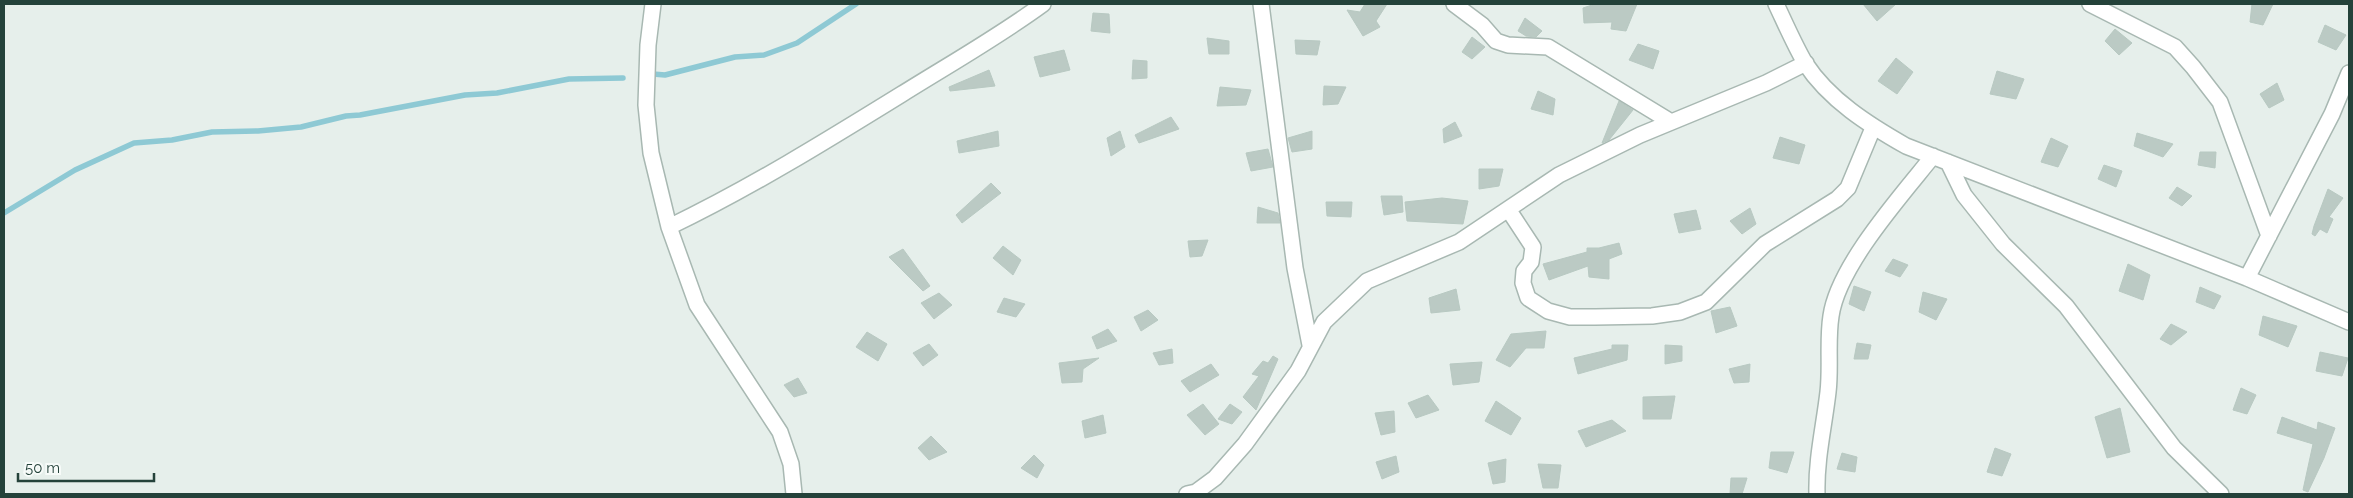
<svg xmlns="http://www.w3.org/2000/svg" width="2353" height="498" viewBox="0 0 2353 498" font-family="Raleway,sans-serif">
  <style>
    .lines { fill: none; stroke-linecap: round; stroke-linejoin: round }
    .stream { stroke: #8ec9d4; stroke-width: 5.5 }
    .building { fill: #bbcac4; stroke: #b8c9c2 }
    .minor-casing { stroke: #a8b8b2; stroke-width: 18 }
    .minor { stroke: #fff; stroke-width: 15 }
  </style>
  <rect width="100%" height="100%" fill="#e6efeb"/>
  <g class="lines">
    <path class="stream" d="M653,74L665,75L735,57L764,55L797,43L856,4
      M4,213L75,170L134,143L172,140L212,132L258,131L301,127L346,116L360,115L465,95L497,93L569,79L623,78"/>
  </g>
  <path class="building" d="M1365,4H1387L1376,21L1380,27L1363,36L1347,10L1360,12Z
    M1595,4H1637L1626,31L1611,29L1612,22L1584,23L1583,8Z
    M1863,4H1896L1877,21Z
    M2252,4H2273L2263,25L2250,22Z
    M1093,13L1109,14L1110,33L1091,31Z
    M1525,18L1542,31L1536,37L1526,36L1518,31Z
    M2325,25L2346,35L2336,50L2318,42Z
    M2115,29L2132,43L2119,55L2105,41Z
    M1472,37L1485,47L1472,59L1462,52Z
    M1207,38L1229,41V54H1209Z
    M1295,40L1320,41L1317,55L1296,54Z
    M1638,44L1659,51L1653,69L1629,60Z
    M1064,50L1070,70L1040,77L1034,57Z
    M1896,58L1913,72L1897,94L1878,81Z
    M1133,60L1147,61V78L1132,79Z
    M989,70L995,86L950,91L949,87Z
    M1997,71L2024,79L2016,99L1990,94Z
    M2277,83L2284,100L2269,108L2260,94Z
    M1324,86L1346,87L1338,104L1323,105Z
    M1220,87L1251,90L1246,105L1217,106Z
    M1538,91L1555,99L1553,115L1531,109Z
    M1619,101L1633,110L1609,140L1602,143Z
    M1171,117L1179,129L1139,143L1135,135Z
    M1455,122L1462,136L1444,143L1443,129Z
    M998,131L999,146L959,153L957,141Z
    M1120,131L1125,147L1111,156L1107,138Z
    M1312,131V149L1292,152L1288,138Z
    M2137,133L2173,144L2163,157L2134,146Z
    M1780,137L1805,145L1799,164L1773,158Z
    M2051,138L2068,146L2058,167L2041,162Z
    M1268,149L1273,167L1251,171L1246,153Z
    M2200,152H2216L2215,168L2198,165Z
    M2104,165L2122,171L2116,187L2098,179Z
    M1479,169H1503L1499,186L1479,189Z
    M991,183L1001,193L962,223L956,215Z
    M2177,187L2192,196L2182,206L2169,198Z
    M2328,189L2343,198L2329,217L2333,219L2327,233L2320,229L2315,236L2312,234L2314,226Z
    M1381,196H1402L1403,212L1384,215Z
    M1442,198L1468,201L1463,224L1407,221L1405,202Z
    M1326,202H1352L1351,217L1327,216Z
    M1258,207L1278,213L1280,223H1257Z
    M1750,208L1756,224L1742,234L1730,221Z
    M1696,210L1701,229L1679,233L1674,214Z
    M1208,240L1202,256L1190,257L1188,241Z
    M1619,243L1622,254L1609,259V279L1589,277L1588,266L1549,280L1543,264L1587,252V248H1599Z
    M1003,246L1021,260L1013,275L993,258Z
    M903,249L930,286L923,291L889,257Z
    M1893,259L1908,265L1900,277L1885,271Z
    M2128,264L2150,275L2143,300L2119,291Z
    M1854,286L1871,292L1864,311L1849,304Z
    M2200,287L2221,296L2214,309L2196,302Z
    M1456,289L1460,310L1431,313L1429,298Z
    M1923,292L1947,299L1936,320L1919,312Z
    M939,293L952,305L934,319L921,303Z
    M1004,298L1025,304L1016,317L997,312Z
    M1730,307L1737,326L1716,333L1711,311Z
    M1148,310L1158,320L1141,331L1134,317Z
    M2263,316L2297,326L2288,347L2259,335Z
    M2171,324L2187,332L2171,345L2160,339Z
    M1108,329L1117,341L1097,349L1092,337Z
    M1546,331L1544,348H1526L1510,367L1496,360L1511,334Z
    M867,332L887,344L878,361L856,347Z
    M1857,343L1871,345L1868,359H1854Z
    M929,344L938,355L923,366L913,353Z
    M1612,345H1628L1627,360L1578,374L1574,358L1612,349Z
    M1665,345L1682,346V361L1665,364Z
    M1172,349L1173,363L1159,365L1153,353Z
    M2320,352L2348,358L2342,376L2316,371Z
    M1273,356L1278,359L1256,410L1243,397L1259,376L1252,374L1263,361L1268,363Z
    M1099,358L1083,369L1082,382L1062,383L1059,363Z
    M1482,362L1479,382L1453,385L1450,364Z
    M1211,364L1219,375L1190,392L1181,381Z
    M1750,364L1749,382L1734,383L1729,369Z
    M798,378L807,393L794,397L784,385Z
    M2241,388L2256,395L2247,414L2233,410Z
    M1428,395L1439,410L1416,418L1408,403Z
    M1675,396L1671,419H1643V397Z
    M1496,401L1521,418L1511,435L1485,421Z
    M1203,404L1219,424L1205,435L1187,415Z
    M1230,404L1242,412L1232,424L1218,419Z
    M2120,408L2130,452L2107,458L2095,417Z
    M1394,411L1395,432L1381,435L1375,413Z
    M1103,415L1106,433L1085,438L1082,421Z
    M2282,417L2317,430L2318,422L2335,428L2324,458L2308,492L2303,490L2313,444L2277,433Z
    M1612,420L1626,431L1586,447L1578,431Z
    M931,436L947,452L929,460L918,448Z
    M1995,448L2011,454L2002,476L1987,472Z
    M1771,452H1794L1787,473L1769,468Z
    M1842,453L1857,457L1855,472L1837,469Z
    M1034,455L1044,465L1037,478L1021,468Z
    M1396,456L1399,472L1382,479L1376,462Z
    M1506,459L1505,482L1493,484L1488,463Z
    M1538,464L1561,465L1558,488H1543Z
    M1731,478H1747L1742,494H1730Z"/>
  <g class="lines">
    <defs>
      <path id="minor" d="M653,4L648,45L646,105L651,153L669,227L697,305L780,432L791,464L794,494
        M1261,4L1295,268L1310,345
        M1454,4L1482,25L1496,41L1508,45L1548,47L1671,122
        M1776,4C1785,23 1794,44 1805,63C1829,100 1869,125 1906,146L2247,278L2349,322
        M2090,4L2175,47L2193,67L2220,102L2269,236
        M1948,162L1964,195L2003,244L2066,306L2174,448L2221,494
        M1508,209L1533,247L1531,262L1524,271L1523,283L1528,298L1548,311L1570,317H1595L1652,316L1680,312L1706,302L1765,244L1837,199L1848,188L1873,128
        M669,227C750,188 826,141 902,94C950,64 998,37 1043,4
        M2247,278L2332,114L2349,73
        M1187,494L1196,492L1215,478L1245,444L1298,371L1324,322L1367,281L1459,242L1559,175L1640,135L1766,83L1806,63
        M1817,494C1816,459 1824,427 1828,392C1831,367 1827,341 1831,316C1838,266 1901,196 1933,156"/>
    </defs>
    <use href="#minor" class="minor-casing"/>
    <use href="#minor" class="minor"/>
  </g>
  <rect width="2353" height="498" fill="none" stroke="#24423a" stroke-width="10"/>
  <path d="M18 473v8h136v-8" fill="none" stroke="#24423a" stroke-width="2.5"/>
  <text x="25" y="473" font-size="15" fill="#24423a" stroke="#f7fbf9" stroke-width="4" paint-order="stroke">50 m</text>
</svg>
